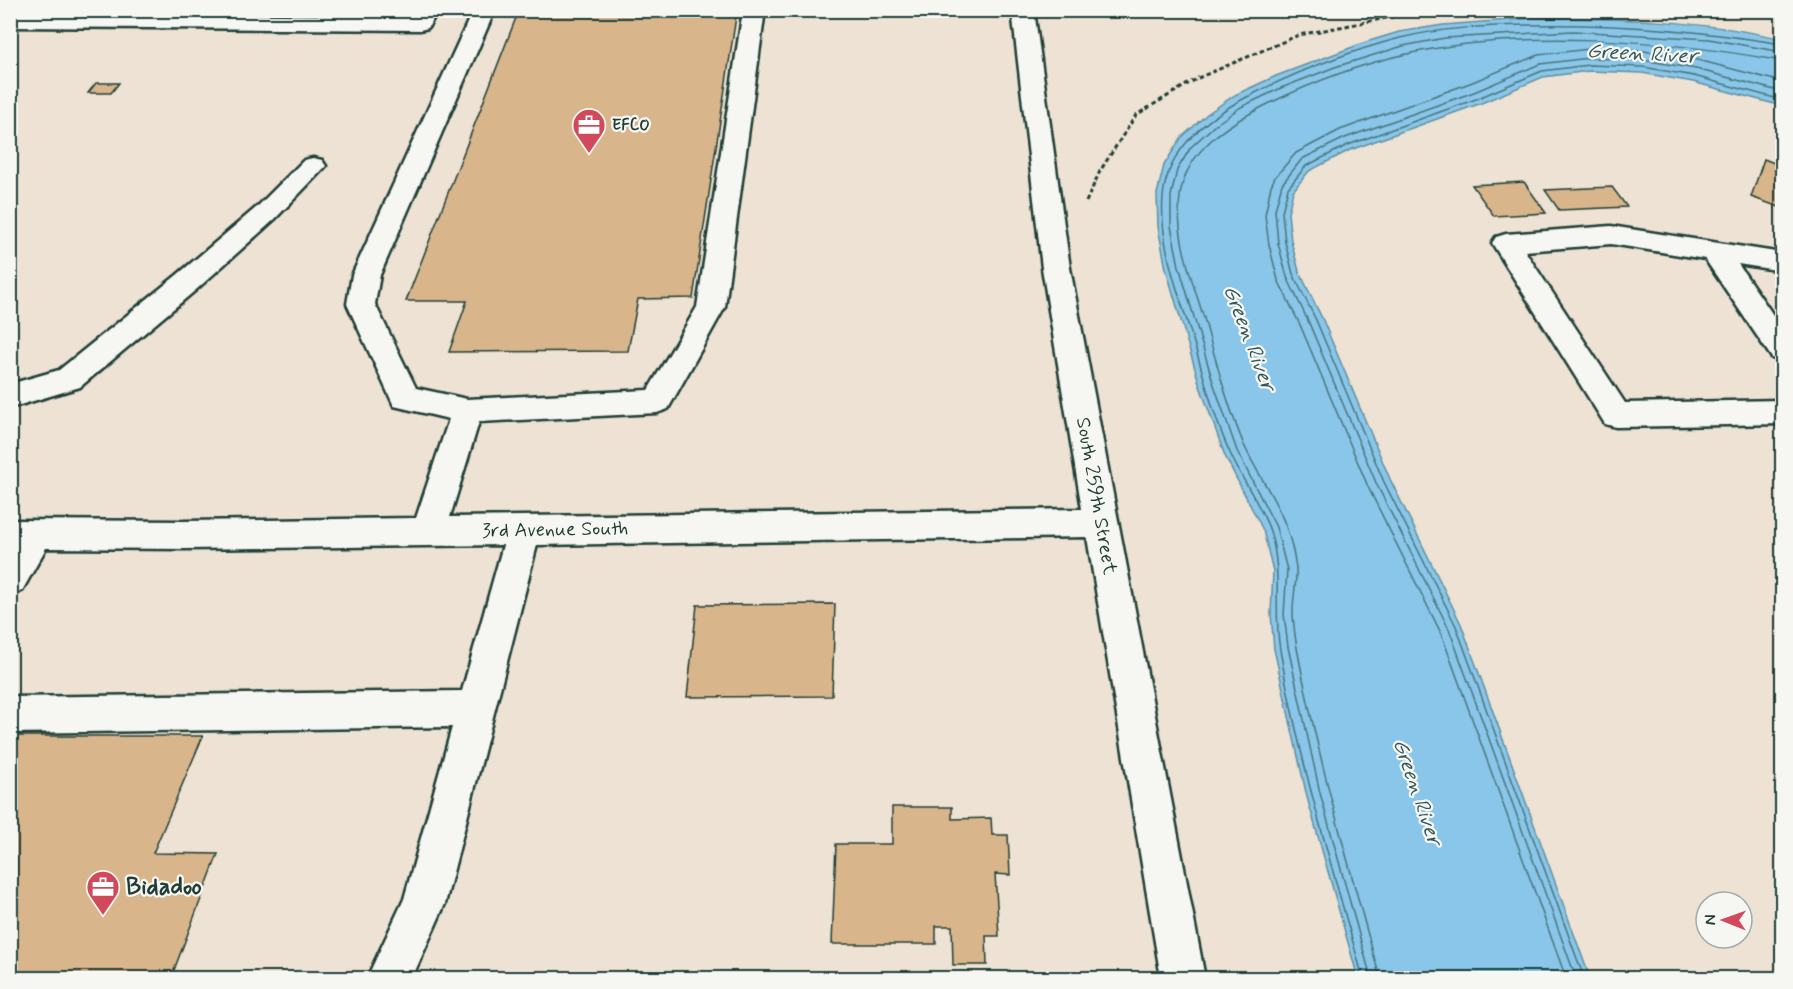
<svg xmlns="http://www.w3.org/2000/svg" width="1793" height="989" viewBox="0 0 1793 989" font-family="Mynerve,sans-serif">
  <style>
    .water { fill: #89c6e9; stroke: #5f8fa1; stroke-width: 1.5 }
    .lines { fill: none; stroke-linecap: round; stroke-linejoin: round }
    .shore { stroke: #49747c; stroke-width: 1.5 }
    .building { fill: #d9b58b; stroke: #1f3d34; stroke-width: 1.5 }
    .minor-casing { stroke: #1f3d34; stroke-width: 5 }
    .path { stroke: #1f3d34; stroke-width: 3; stroke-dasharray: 4.5 3; stroke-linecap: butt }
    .minor { fill: #f6f6f2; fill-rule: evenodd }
    .labels { text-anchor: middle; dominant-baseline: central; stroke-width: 4.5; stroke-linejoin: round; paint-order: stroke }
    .far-poi-label { font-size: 16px; font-weight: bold; fill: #1f3d34; stroke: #f6f6f2; text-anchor: start }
    .street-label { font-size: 20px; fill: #1f3d34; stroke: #f6f6f2 }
    .water-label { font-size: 21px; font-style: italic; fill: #345858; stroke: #f6f6f2 }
    .near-poi-label { font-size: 24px; font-weight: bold; fill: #1f3d34; stroke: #f6f6f2; text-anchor: start }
  </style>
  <rect width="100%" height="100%" fill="#ede2d3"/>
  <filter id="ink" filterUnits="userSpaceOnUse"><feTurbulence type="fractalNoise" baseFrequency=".0167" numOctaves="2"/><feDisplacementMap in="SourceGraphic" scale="12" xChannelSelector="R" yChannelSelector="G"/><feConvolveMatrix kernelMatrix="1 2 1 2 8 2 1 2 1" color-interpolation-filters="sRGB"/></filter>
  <g filter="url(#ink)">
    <path class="water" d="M1535,18C1618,18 1702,20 1782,39V106L1693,82L1642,73L1589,71L1543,77L1479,104L1350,150L1309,171L1293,191L1288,213L1291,241L1299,271L1322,318L1390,479L1461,624L1590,978H1358L1307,797L1274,649L1271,614L1273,571L1263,530L1225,456L1200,386L1166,269L1158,227L1157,194L1164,165L1181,138L1207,114L1235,95L1276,76L1366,42L1399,32L1443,25Z"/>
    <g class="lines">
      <path class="shore" d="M1363,978C1333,870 1299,761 1280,650C1273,608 1283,573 1270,531C1261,505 1243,482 1232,457C1215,422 1205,381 1194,343C1180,297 1159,246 1163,197C1167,147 1212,114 1253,94C1299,71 1350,51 1400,38C1441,28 1485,26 1527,25C1613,23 1698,30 1782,44
        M1371,978L1320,793L1288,647L1284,614L1287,570L1276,527L1237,451L1213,382L1179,266L1171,226V196L1177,170L1191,147L1215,125L1241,107L1281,88L1335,67L1403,46L1445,38L1573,31L1709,39L1782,52
        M1380,978C1350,869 1318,760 1297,648C1295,636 1293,623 1293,611C1293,597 1297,581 1296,567C1294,554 1290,537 1285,524C1275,497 1256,472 1244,445C1227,404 1216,361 1204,318C1192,280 1175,237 1180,196C1186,149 1230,123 1268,104C1311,83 1360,64 1407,54C1524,28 1665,40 1782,61
        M1566,978L1441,633L1369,489L1301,327L1278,280L1269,245L1265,215L1271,186L1275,177L1296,153L1340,130L1470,83L1538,55L1589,49L1644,51L1698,60L1782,82
        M1576,978L1449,629L1377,485L1309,323L1287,277L1278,243L1275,210L1282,184L1302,159L1345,138L1474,92L1540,64L1589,58L1643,60L1696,69L1782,92
        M1584,978L1456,626L1384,482L1316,320L1293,274L1285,242L1282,212L1288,188L1306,166L1348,145L1476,99L1542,71L1589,65L1643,67L1694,76L1782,100"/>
    </g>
    <path class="building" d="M519,10H737L693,298L638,299L628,351L449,352L467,301H406Z
      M96,83H119L111,93H88Z
      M1764,159L1782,166V208L1751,197Z
      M1524,182L1546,213L1494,216L1472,185Z
      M1612,187L1627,207L1559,210L1545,190Z
      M835,604L832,696L687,697L697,605Z
      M10,736H203L153,853L218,854L171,978H10Z
      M892,807H952V819L991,818L992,835H1008L1010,875L995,874L999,936H986L987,965H953L952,926H936V944H832L836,844H892Z"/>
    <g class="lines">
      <defs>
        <path id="minor" d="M416,10H438L428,28L420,30L10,27V13L413,16Z
          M473,10H495L380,275L375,304L416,388L467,399L648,390L697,307L743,10H765L725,307L668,409L657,413L479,422L450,517L1082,509L1042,268L1012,10H1034L1070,268L1205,978H1161L1087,537L537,545L445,904L412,978H367L404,899L452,727L10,733V697L462,691L503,545L185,549L46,548L22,591L10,595V520L185,521L416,518L449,419L394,406L347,304L352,275Z
          M313,158L322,160L326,166L275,219L197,289L80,387L10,408V384L59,370L177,275L257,207L304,160Z
          M1611,226L1782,253V271L1738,264L1782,328V361L1772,358L1705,259L1611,244L1525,251L1625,403L1782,400V424L1616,427L1605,424L1492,243L1496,237L1506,234Z"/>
      </defs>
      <use href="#minor" class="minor-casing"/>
      <path class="path" d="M1762,10L1782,14
        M1086,202L1100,171L1136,115L1198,78L1299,35L1427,10"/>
      <use href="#minor" class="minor"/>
    </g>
  </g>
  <defs>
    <symbol id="office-pin" viewBox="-11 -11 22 30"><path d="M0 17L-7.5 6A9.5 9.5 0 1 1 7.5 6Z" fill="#d1495b" stroke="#f6f6f2"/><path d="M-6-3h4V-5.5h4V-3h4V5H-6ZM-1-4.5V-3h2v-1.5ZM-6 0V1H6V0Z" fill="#fff"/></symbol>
  </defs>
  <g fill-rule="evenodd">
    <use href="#office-pin" x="570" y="106" width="38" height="52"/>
    <use href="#office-pin" x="84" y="868" width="38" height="52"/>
  </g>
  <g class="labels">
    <g class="far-poi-label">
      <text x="612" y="125">EFCO</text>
    </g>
    <g class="street-label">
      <text transform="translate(1096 496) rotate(80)">South 259th Street</text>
      <text transform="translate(555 530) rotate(-1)">3rd Avenue South</text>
    </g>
    <g class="water-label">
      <text transform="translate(1642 54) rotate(3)">Green River</text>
      <text transform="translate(1249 338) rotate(69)">Green River</text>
      <text transform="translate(1417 792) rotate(71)">Green River</text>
    </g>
    <g class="near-poi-label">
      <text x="126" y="887">Bidadoo</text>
    </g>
  </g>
  <rect width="1793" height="989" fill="none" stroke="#f6f6f2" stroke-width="36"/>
  <rect x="18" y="18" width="1757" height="953" fill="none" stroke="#1f3d34" stroke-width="2" filter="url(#ink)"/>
  <g transform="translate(1724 920) rotate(271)"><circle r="28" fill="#f6f6f2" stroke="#a0aca6" stroke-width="1.5"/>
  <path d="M0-4.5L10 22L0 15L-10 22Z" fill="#d1495b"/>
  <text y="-9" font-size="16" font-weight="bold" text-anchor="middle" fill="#1f3d34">N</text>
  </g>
</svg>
